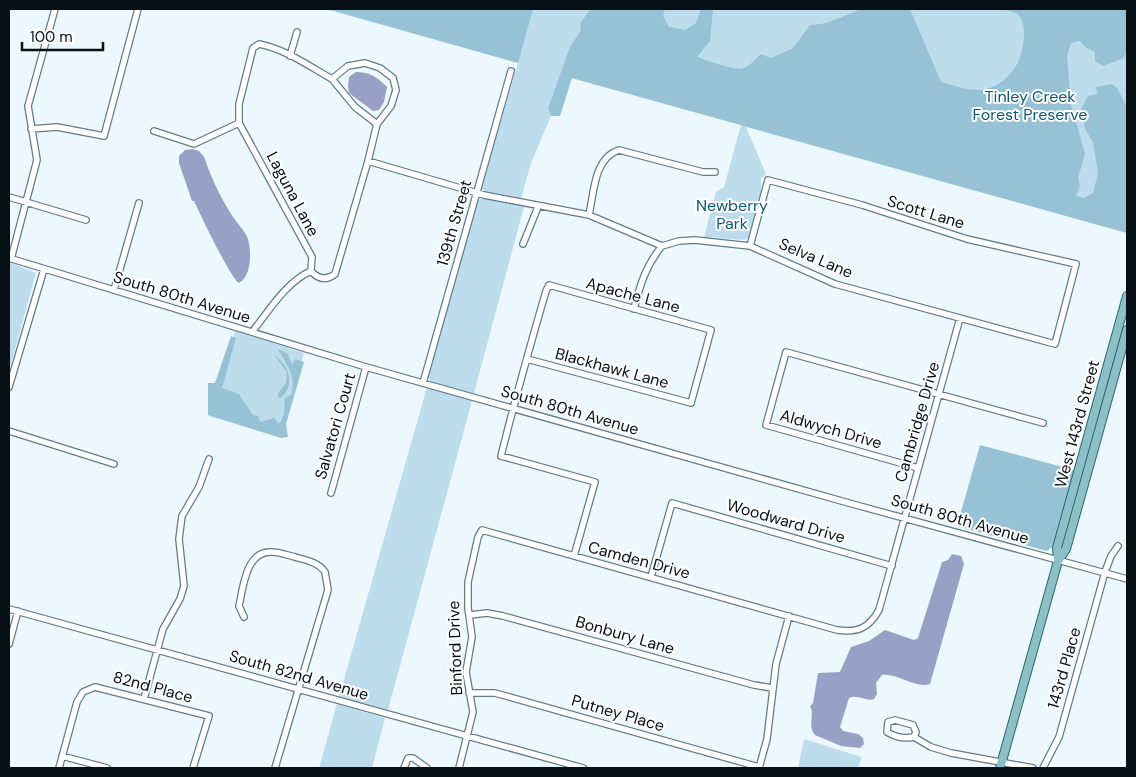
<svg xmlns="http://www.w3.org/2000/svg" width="1136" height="777" viewBox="0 0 1136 777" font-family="'DM Sans',sans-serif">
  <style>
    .green { fill: #bdddec }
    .forest { fill: #97c1d5 }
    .water { fill: #97a1c5 }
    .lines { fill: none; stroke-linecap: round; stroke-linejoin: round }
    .minor-casing { stroke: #607c8a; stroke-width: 8 }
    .major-casing { stroke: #2c666f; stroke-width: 10 }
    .minor { stroke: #fff; stroke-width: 5.5 }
    .major { stroke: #8dbfc6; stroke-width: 8 }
    .labels { text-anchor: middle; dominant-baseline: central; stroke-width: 4; stroke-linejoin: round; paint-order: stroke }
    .park-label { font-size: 16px; fill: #085976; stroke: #fff }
    .street-label { font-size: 16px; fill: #050f14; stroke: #fff }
  </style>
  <rect width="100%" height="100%" fill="#ecf8fe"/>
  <path class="green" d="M325,9H1127V233L746,127L766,174L761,178V193L748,238L745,240L704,237L716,192L724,187L741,125L560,75L548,108L551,116L531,163L521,199L481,190L518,63Z
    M483,198L524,207L474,393L430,381L428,376L477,200Z
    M9,262L36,273L9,371Z
    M235,331L304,353L280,437L209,416Z
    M427,387L472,401L388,710L339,697Z
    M337,704L385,718L372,768H319Z
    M804,739L862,757L858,768H798Z"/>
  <path class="forest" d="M328,9H533L518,63Z
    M590,9H665L663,16L669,27L685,30L696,23L701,9H713L710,41L697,57C708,60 737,73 746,67C752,64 756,58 761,54L771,58L793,48L810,25C829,25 842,16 859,10C868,6 899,8 910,9L941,82C954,85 972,93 986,89C999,86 1009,77 1016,66C1023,55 1030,21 1016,13C1012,11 1006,10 1001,9H1127V49L1124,58L1103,66L1095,61V52L1085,47L1080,41L1071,43L1067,56L1071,104L1085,154L1078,178L1080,186L1076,196L1084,198L1093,193L1098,173L1093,142L1085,129L1081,109L1088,96L1097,94L1096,87L1112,84L1117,88L1127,107V233L572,78L560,116H551L548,108L570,47L581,30L580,24Z
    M231,336L236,338L222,388L239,394L253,415L258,416L260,422L274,418L278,423L281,422L284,414L285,398L291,395C297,376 287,366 278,349L288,354L292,365L295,359L304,362L286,424L288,437L281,438L208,415V383H215Z
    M274,355C289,365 296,384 281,398L278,397V393L286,383L287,372Z
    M980,445L1074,470L1053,546L1047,551L957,526Z"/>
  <path class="water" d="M356,72C370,72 377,77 387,87L384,102L379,110L373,111L349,93L348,86L349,77Z
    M193,149L199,151L204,157C211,177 221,199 233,217C237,223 243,229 247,236C252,249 252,276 239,283C231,279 200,214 194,201H192L179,163V156L185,150Z
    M952,554L961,556L964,564L930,684C915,689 898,673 882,675L876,683L877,694L874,699C866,702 858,694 849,698L840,727L843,731L858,734L863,738L864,744L860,748L841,746L815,735C807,726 815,715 810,706L813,703L818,673L840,672L851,647L869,641L885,630L914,640L918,638L942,562L948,560Z"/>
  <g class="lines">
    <defs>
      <path id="minor" d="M290,56L297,32
        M332,79L355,107L377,124
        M31,129L57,127L104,136L138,9
        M154,131L194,144L239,123
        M368,161L484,195L589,215L662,246L679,241L695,240L750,246L835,284L1055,344L1076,264L967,239L862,205L768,180L750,246
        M9,197L86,220
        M589,215C594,192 594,158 619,150L703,172H715
        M523,244L538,207
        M9,258L366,367L856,505L1127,579
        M11,259L37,160L28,106L55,9
        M114,290L139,203
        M634,309C640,285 646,265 662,246
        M252,332C269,311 286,282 311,271L312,257L239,123V104L253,48L259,44C285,49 309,66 332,79L348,66L365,63L380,68L393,78L396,90L391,106L377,124L368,161L335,274C326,281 318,279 311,271
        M527,359L691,403L711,330L549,285L546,291C530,346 515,400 501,456L595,482L574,556
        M423,383L511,71
        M9,387L44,269
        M9,431L114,464
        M918,468L766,425L786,352L1043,423
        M331,493L366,367
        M651,577L672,503L892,566
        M9,609L583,768
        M470,615L487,613L503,616L754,685L772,688
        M244,617L239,606C243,588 246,550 272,552C279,552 287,555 295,557C306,560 318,562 325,572L328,590L275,768
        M9,644L18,611
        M469,693H495L759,767
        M144,699L163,629L180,599L184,586L179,539L182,516L199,487L209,459
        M914,737L916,732L913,725L895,720L888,722L887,732C895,737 905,739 914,737L931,747L951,753L1033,768
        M62,756L107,768
        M59,768L77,702L83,692L95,687L209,716L193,768
        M404,768L408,758H413L427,768
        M459,768L473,712L466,672L472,637L468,608V582L478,537L482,530L837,630C858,633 869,628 879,610L960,318
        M759,768L767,739L776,664L789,616
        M1043,768L1059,737L1105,572L1111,556L1118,546"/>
      <path id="major" d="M1058,561L1066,549L1127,330
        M1000,768L1058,561L1057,548L1127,296"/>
    </defs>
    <use href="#minor" class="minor-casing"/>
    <use href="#major" class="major-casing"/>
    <use href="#minor" class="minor"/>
    <use href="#major" class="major"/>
  </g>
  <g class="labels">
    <g class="park-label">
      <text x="1030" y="96">Tinley Creek<tspan x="1030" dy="18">Forest Preserve</tspan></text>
      <text x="732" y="205">Newberry<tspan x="732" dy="18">Park</tspan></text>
    </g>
    <g class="street-label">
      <text transform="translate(293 194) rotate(62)">Laguna Lane</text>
      <text transform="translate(926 212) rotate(17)">Scott Lane</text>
      <text transform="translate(454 223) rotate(-74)">139th Street</text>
      <text transform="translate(816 258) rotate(23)">Selva Lane</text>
      <text transform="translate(633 295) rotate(15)">Apache Lane</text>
      <text transform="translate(182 297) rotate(17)">South 80th Avenue</text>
      <text transform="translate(612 368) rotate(15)">Blackhawk Lane</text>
      <text transform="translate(570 410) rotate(16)">South 80th Avenue</text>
      <text transform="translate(917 422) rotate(-74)">Cambridge Drive</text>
      <text transform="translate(1077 424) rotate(-75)">West 143rd Street</text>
      <text transform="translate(335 426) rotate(-74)">Salvatori Court</text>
      <text transform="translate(831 429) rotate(16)">Aldwych Drive</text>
      <text transform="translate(960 519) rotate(16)">South 80th Avenue</text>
      <text transform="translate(786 521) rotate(16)">Woodward Drive</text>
      <text transform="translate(639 560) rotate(15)">Camden Drive</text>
      <text transform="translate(625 635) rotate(16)">Bonbury Lane</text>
      <text transform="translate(455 648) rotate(-92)">Binford Drive</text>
      <text transform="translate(1064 668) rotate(-74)">143rd Place</text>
      <text transform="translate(299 675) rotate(16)">South 82nd Avenue</text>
      <text transform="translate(153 687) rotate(15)">82nd Place</text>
      <text transform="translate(618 713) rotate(16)">Putney Place</text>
    </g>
  </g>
  <rect width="1136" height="777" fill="none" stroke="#050f14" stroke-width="20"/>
  <path d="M22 42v8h81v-8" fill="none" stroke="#050f14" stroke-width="2.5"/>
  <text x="30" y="42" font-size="15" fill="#050f14" stroke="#ffffff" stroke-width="4" paint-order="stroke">100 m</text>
</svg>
